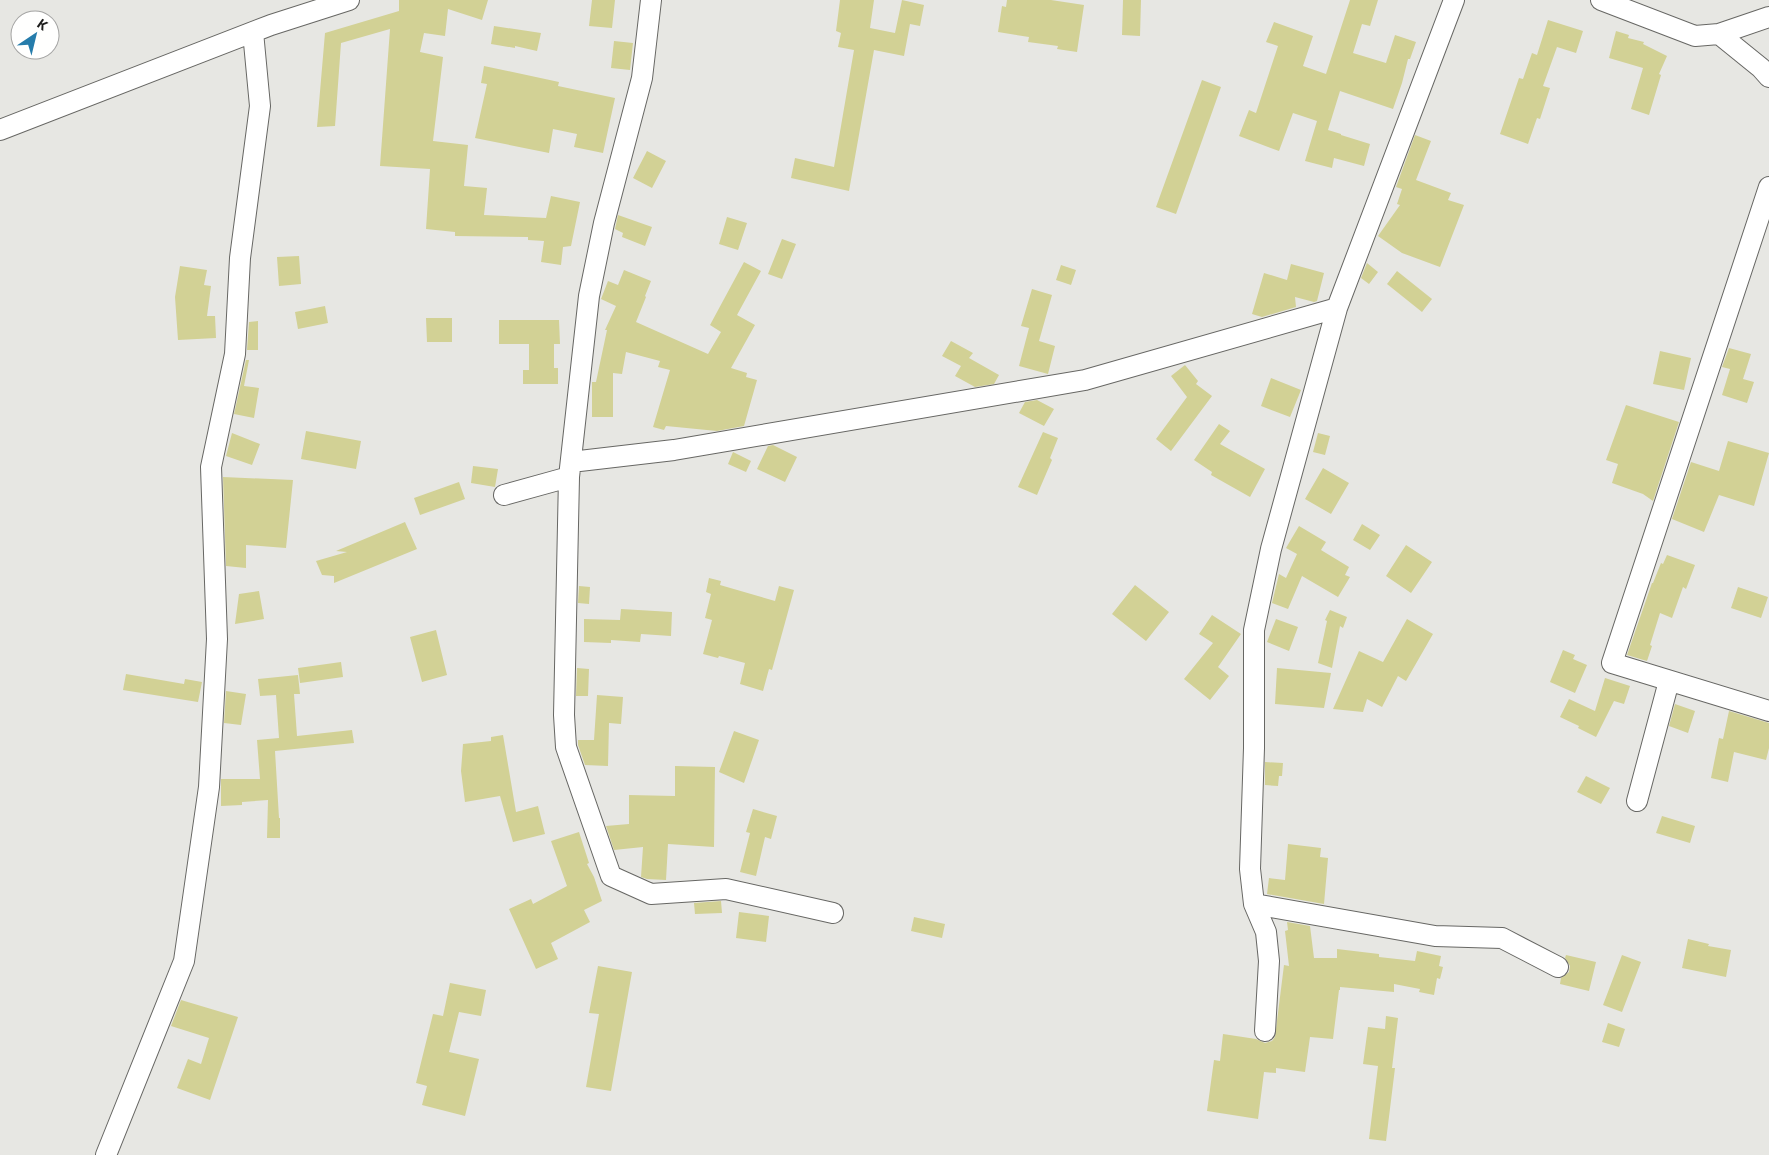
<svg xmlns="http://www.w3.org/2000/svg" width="1769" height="1155" viewBox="0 0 1769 1155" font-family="'Exo 2',sans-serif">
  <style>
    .building { fill: #d2d195 }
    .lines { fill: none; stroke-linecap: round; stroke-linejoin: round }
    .minor-casing { stroke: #676764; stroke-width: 22 }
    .minor { stroke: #fff; stroke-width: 20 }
  </style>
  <rect width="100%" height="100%" fill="#e7e7e3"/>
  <path class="building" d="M399,0H488L482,20L448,9L445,36L424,33L420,52L443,57L433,141L468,145L464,186L487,188L484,215L546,218L551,196L580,202L571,246L563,247L561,265L541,262L544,241L528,240V237L455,236V232L426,229L430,169L380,166L390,29L341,43L335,126L317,127L325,33L399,11Z
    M592,0H615L612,28L589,26Z
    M840,0H874L870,28L895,33L902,0L924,5L920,26L910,24L904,56L874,50L849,191L791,178L795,158L834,167L854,50L838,47L841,33L836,31Z
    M1007,0H1051L1084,5L1077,52L1057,49L1058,46L1028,42L1029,37L998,32L1002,6L1006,7Z
    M1123,0H1141L1140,36L1122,35Z
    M1350,0H1378L1370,26L1362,24L1353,53L1386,63L1395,35L1416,42L1410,59H1408L1402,83L1393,109L1340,91L1328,130L1341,134V135L1370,144L1364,166L1334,158L1332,168L1305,161L1317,121L1293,113L1279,151L1239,136L1249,110L1256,113L1278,46L1266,42L1274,22L1313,36L1303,66L1326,74Z
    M1548,20L1583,31L1576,53L1557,47L1543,86L1550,88L1540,119L1537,118L1528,144L1500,134L1519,78L1523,79L1532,53L1537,55Z
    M494,26L541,33L537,51L515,46V48L491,44Z
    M1616,31L1629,35L1628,38L1644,42L1643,44L1667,56L1659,74L1661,75L1649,115L1631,109L1643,68L1609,58Z
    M614,41L633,43L630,70L611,68Z
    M484,66L559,82L558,86L615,98L603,153L574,147L577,134L553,129L549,153L475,138L487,84L481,83Z
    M1202,80L1221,87L1176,214L1156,207Z
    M1415,135L1431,141L1416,180L1451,193L1448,200L1464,205L1440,267L1402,253L1378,236L1400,205L1397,204L1402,189L1396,187Z
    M647,151L666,161L652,188L633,178Z
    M618,215L652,227L645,246L622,237L623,233L615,229Z
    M727,217L747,223L738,250L719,244Z
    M782,239L796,244L782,279L768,274Z
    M299,256L301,284L279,286L277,257Z
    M744,262L761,271L737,315L755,325L731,368L747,373L746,377L757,380L744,426L717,431L666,426L664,430L653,427L670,370L658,367L660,361L626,352L622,374L613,373V417H592V382H596L607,330H605L616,306L601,299L608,281L618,285L624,270L651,281L645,296L646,297L636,322L708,354L721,332L710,325Z
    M1367,263L1378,272L1369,284L1361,278Z
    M1291,264L1324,273L1317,301L1314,302L1295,297L1296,307L1262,317L1252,314L1264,273L1287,280Z
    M1061,265L1076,270L1071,285L1056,280Z
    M180,266L207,270L204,285L211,286L207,316H215L216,338L178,340L175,297Z
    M1397,271L1432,299L1422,312L1387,284Z
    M1032,289L1052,295L1039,341L1055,346L1048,374L1019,366L1029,328L1021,326Z
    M325,306L328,323L298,329L295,312Z
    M426,318H452V342H427Z
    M499,320H559L560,344H554V368H558V384H523V370H529V344H499Z
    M258,321V350H247L249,322Z
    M951,341L973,353L969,358L999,375L994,384L975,387L955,376L961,366L942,356Z
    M1729,348L1751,354L1743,379L1754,382L1747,403L1722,395L1730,369L1722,367Z
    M1660,351L1691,358L1684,390L1653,384Z
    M246,360H249L244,386L259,388L254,418L234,414Z
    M1185,365L1198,381L1196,384L1212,396L1171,451L1156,439L1187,397L1171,376Z
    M1271,378L1301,390L1290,417L1261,406Z
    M1037,400L1054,409L1044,426L1019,413L1025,402Z
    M1626,405L1679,422L1653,501L1643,494L1612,483L1618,464L1606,460Z
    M1219,424L1230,431L1220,444L1265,469L1250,497L1211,475L1212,472L1194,460Z
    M306,431L361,441L356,469L301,459Z
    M1043,432L1058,438L1050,458L1052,460L1037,495L1018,487Z
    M232,433L260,444L252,465L226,456Z
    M1318,433L1330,436L1325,455L1313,452Z
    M1728,441L1769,453L1754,506L1719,495L1704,532L1672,519L1691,462L1719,471Z
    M773,445L797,457L785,482L757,469L768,446Z
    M733,452L751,461L746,472L728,464Z
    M473,466L498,469L495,487L471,483Z
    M1323,468L1349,483L1331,514L1305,499Z
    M223,477L293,480L286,548L246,545V568L226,566Z
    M459,482L465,499L420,515L414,498Z
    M405,522L417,549L334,583V576L322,575L316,561L347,552L336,551Z
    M1362,524L1380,535L1370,550L1353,540Z
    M1299,526L1326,542L1321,550L1349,567L1345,575L1350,577L1338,597L1302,576L1288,609L1272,603L1279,574L1286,578L1297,554L1286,548Z
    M1406,545L1432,562L1411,593L1386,576Z
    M1667,555L1695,565L1686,589L1683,587L1672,618L1660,613L1650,645L1652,646L1647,661L1627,655L1652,583H1653L1661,563L1663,564Z
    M709,578L721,581L720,585L775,601L779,586L794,590L772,670L769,669L763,691L740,684L745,663L719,656L718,658L703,654L712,620L705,618L711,594L706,592Z
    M1135,585L1169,612L1146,641L1112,614Z
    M579,586L590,587L589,604L578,603Z
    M1738,587L1768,597L1761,618L1731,608Z
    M259,591L264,619L235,624L239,594Z
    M621,609L672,612L671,636L641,634L640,642L611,640V643L584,642V619L620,620Z
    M1330,610L1347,617L1343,628L1340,626L1332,668L1318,663L1327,621L1325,620Z
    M1212,615L1241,634L1218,667L1229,676L1210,700L1184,679L1213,643L1199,634Z
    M1276,619L1298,627L1289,651L1267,642Z
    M1407,619L1433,634L1406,681L1398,676L1382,707L1367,699L1363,712L1333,709L1359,651L1383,662Z
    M436,630L447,675L422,682L410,637Z
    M1563,650L1575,655L1573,659L1587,665L1575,693L1550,682Z
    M341,662L343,677L300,683L298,668Z
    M577,668L589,669L588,696H576Z
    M1277,668L1331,673L1324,708L1275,704Z
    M126,674L184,684L185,679L202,682L198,702L123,690Z
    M298,675L300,694H294L297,736L352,730L354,743L275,751L279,818H280V838H267L268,800L242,802V805L221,806V779H260L257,740L279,738L276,695L260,696L258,679Z
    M1605,678L1630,686L1624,704L1614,701L1596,737L1578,728L1579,726L1560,717L1569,699L1595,711Z
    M226,691L246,694L241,725L224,723Z
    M597,695L623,697L621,724L609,723L608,766L585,765L578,745V740H594Z
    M1675,704L1695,711L1688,733L1669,726Z
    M1729,711L1769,723V748L1766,760L1734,752L1728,782L1711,778L1719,738L1723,739Z
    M734,731L759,740L744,783L719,772Z
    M503,735L516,812L538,806L545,834L513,842L500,796L465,802L461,771L463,744L491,741V737Z
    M1265,762L1283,763L1282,776H1279L1278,786L1265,785Z
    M675,766L715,767L714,847L668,844L666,880L647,879L641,877L643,847L614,850L606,826L629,824V795L675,796Z
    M1586,776L1610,788L1601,804L1577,792Z
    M753,809L777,816L771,839L765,837L756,876L740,872L750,833L746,832Z
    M1662,816L1695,826L1690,843L1656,833Z
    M579,832L589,863L587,864L594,877L602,901L584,910L590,922L551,943L558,959L536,969L509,909L531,899L533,904L567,886L551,841Z
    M1288,844L1321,848L1320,857L1328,858L1324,904L1267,894L1269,878L1285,880Z
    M721,901L722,913L695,914L694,903Z
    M739,912L769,916L766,942L736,938Z
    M914,917L945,924L942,938L911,931Z
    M1287,922L1310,926L1314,958H1337V949L1379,954V957L1415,961L1417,951L1441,956L1439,966L1443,967L1440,979L1437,978L1434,995L1419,992L1420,989L1394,984V992L1340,987V990H1339L1333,1039L1310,1037L1305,1072L1276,1068V1073L1264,1072L1258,1119L1207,1111L1214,1060L1220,1061L1223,1034L1256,1039L1265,1043L1272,1041L1275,1037L1284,965L1289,966L1285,931L1288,930Z
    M1688,939L1709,944L1708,946L1731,950L1726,977L1682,968Z
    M1566,955L1596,962L1589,991L1560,984L1561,978L1569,972L1570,966L1565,958Z
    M1622,955L1641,962L1622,1012L1603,1005Z
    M598,966L632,972L611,1091L586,1087L599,1014L589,1013Z
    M450,983L486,990L481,1016L459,1012L449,1052L479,1059L465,1116L422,1105L427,1086L416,1083L433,1014L443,1016Z
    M181,1000L238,1017L210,1100L177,1088L188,1059L201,1064L209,1038L171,1026Z
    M1386,1016L1398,1018L1392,1068H1395L1386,1141L1369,1139L1378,1066L1363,1064L1368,1027L1385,1029Z
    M1608,1023L1625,1029L1619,1047L1602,1042Z"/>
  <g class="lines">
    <defs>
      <path id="minor" d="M651,0L642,78L604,223L589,296L569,477L564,715L566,747L611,876L651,894L726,889L833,913
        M1601,0L1695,36L1719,34L1769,17
        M1719,34L1761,68L1769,77
        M0,130L271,25L349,0
        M1769,187L1612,663L1769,711
        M571,462L674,450L1085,380L1337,308
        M504,495L569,477
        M1637,801L1669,681
        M1254,904L1435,936L1502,938L1558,967
        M1265,1031L1269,961L1266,932L1254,904L1250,869L1254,748V630L1271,549L1337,308L1454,0
        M106,1155L184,961L209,787L217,639L211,467L235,354L240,258L260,106L253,32"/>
    </defs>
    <use href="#minor" class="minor-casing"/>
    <use href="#minor" class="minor"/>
  </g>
  <g transform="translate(35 35) rotate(35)"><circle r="24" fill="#fffffe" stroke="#a4a4a3"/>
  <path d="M0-4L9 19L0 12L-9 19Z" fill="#257cab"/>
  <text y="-8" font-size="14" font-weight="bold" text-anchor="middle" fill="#1c1c1b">K</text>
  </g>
</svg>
